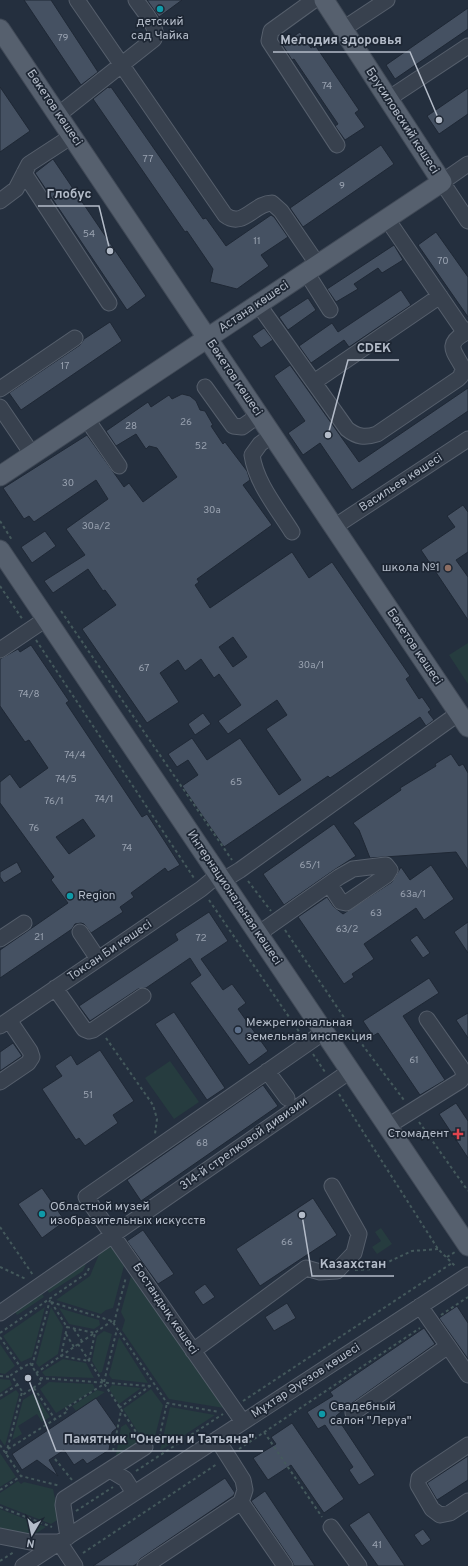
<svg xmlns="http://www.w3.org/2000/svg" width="468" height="1566" viewBox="0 0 468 1566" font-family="Overpass,sans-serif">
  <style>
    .green { fill: #263c3f }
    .building { fill: #455162; stroke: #1f2835; fill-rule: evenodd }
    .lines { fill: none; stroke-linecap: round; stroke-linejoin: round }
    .minor-casing { stroke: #565f6c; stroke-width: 17 }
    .major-casing { stroke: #414a57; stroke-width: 21 }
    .path { stroke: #44595c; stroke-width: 2; stroke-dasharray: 3 3; stroke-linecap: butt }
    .minor { stroke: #38414e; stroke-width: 15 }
    .major { stroke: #56606e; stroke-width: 19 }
    .culture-dot { fill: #0f9aa8; stroke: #1d2633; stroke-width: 1.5 }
    .education-dot { fill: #8d6e63; stroke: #1d2633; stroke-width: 1.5 }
    .service-dot { fill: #5c6f8a; stroke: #1d2633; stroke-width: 1.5 }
    .health-dot { fill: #e0444e; stroke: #1d2633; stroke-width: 1.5 }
    .labels { text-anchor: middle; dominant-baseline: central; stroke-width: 3.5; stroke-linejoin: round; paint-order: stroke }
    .number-label { font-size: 10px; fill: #98a1af }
    .poi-label { font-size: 12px; fill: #b4bcc9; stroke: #1d2633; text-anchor: start }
    .street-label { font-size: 12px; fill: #b4bcc9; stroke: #1d2633 }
    .leader { fill: none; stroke: #b4bcc9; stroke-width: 1.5 }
    .callout-dot { fill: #b4bcc9; stroke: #1d2633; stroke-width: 1.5 }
    .callout-label { font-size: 13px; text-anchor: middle; font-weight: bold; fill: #b4bcc9; stroke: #1d2633; stroke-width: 3.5; stroke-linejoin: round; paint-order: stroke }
  </style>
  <rect width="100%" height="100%" fill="#242f3e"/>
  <path class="green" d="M468,643V684L449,655Z
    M170,1061L199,1102L174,1119L145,1078Z
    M381,1228L392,1244L377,1254L372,1247L381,1241L375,1232Z
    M110,1245L124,1266L113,1308L106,1310L101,1314L56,1300L90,1276L100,1252Z
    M89,1257L83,1271L49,1293L46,1287Z
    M131,1276L224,1408L169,1399L122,1330L125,1320L121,1312Z
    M40,1290L44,1297L17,1315L13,1309Z
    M45,1307L32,1357L21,1362L3,1336Z
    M51,1307L63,1327L58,1354L39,1367L36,1363Z
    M59,1308L99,1320L100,1325L94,1329L69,1324Z
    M104,1331L112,1334L102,1372L99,1373L92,1361L97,1336Z
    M119,1337L148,1383L112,1379L109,1375Z
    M0,1344L15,1366L5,1374L0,1373Z
    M63,1359L86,1363L94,1378L45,1376L42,1372Z
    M0,1379L10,1380L12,1385L0,1393Z
    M49,1382L93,1384L95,1389L56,1413L40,1389Z
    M112,1385L141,1388L119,1404L109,1389Z
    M151,1389L163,1405L151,1452L123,1409Z
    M16,1390L19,1394L5,1446L0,1439V1400Z
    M97,1390L105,1392L76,1411L72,1406Z
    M34,1393L50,1417L42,1422L37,1414L18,1426L22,1434L12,1440L23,1400Z
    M170,1407L215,1415L160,1451Z
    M126,1424L139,1444L115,1460L121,1427Z
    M0,1453L16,1477L0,1487Z
    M18,1481L21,1484L24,1482L53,1489L59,1519L51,1524L0,1504V1493Z
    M0,1509L46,1527L13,1548L0,1532Z"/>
  <path class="building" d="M24,0H51L98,72L81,85Z
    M147,0H182L159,17Z
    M468,8V29L395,79L386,65Z
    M300,32L311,48L315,45L359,110L355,113L365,127L345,140L335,126L338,124L294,59L292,60L282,44Z
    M0,87L30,131L0,152Z
    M108,87L109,88L111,87L203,219L206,218L226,246L271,215L274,217L288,237L261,255L269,266L237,289L210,282L213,269L187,231L185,232L93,99Z
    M468,88V114L439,134L427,116Z
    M381,145L394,164L303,227L290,208Z
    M53,159L146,296L127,310L35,173Z
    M436,232L468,277V317L418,245Z
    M394,245L403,260L382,273L378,268L354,284L358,289L336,302L327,289Z
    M401,290L411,305L349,347L344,340L311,363L299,346L332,323L338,332Z
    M308,298L316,310L288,330L279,317Z
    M110,322L122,341L21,410L9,393L80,345L84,339Z
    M264,328L273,340L261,348L252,336Z
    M290,365L359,462L468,388V411L352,490L320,443L303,455L288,433L305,421L274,376Z
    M182,394L190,396L196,401L200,410L205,411L213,425L211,426L223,444L225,442L247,471L250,480L243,485L272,525L197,579L199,582L195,585L210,608L292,552L309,578L332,562L410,676L406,679L419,699L422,697L431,710L428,712L434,720L426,726L420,717L330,778L328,776L224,847L182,786L198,775L188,760L177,767L168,754L192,738L207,760L240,738L279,795L301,780L266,729L287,715L277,700L228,734L218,721L241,705L219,674L214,678L201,659L185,671L178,660L160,673L179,702L147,723L82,629L116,605L105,590L103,591L88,569L53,593L44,581L85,555L66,529L108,499L96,480L34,522L29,516L24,519L3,488L87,435L124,487L129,483L143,502L177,477L157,448L149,446L146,449L136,434L116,446L106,431L148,402L151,407L169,395L172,399ZM233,637L247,657L233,667L219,647Z
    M463,505L468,512V552L456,560L468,577V620L421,550L455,527L447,516Z
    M45,531L56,546L32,563L21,547Z
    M31,645L69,701L66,703L142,817L147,814L180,865L168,872L165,868L131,893L134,897L120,907L123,912L91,933L84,924L81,923L75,924L72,929L0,978V950L68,903L51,880L54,877L0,803V782L10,774L20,788L48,768L29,740L25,742L0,706V659L18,649L20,652ZM83,819L95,836L69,854L56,837Z
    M203,713L211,724L195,735L188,724Z
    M451,754L459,766L463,764L468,773V870L456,852L370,858L359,830L353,823L401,790L400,788L436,766L435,764Z
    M334,824L356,856L334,870L284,905L263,874Z
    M17,862L22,872L4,883L0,877V872Z
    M431,865L454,899L424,920L416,908L364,944L374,959L352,974L354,977L344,984L298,917L327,897L334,907L343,914L392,882L401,867L410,880Z
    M209,912L228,941L201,959L223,990L232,984L246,1003L238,1009L268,1051L249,1065L190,983L201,975L190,958L146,988L138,989L90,1021L79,1006L178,940L175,934Z
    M468,922V953L454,932Z
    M417,935L430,953L423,958L410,940Z
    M429,978L439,993L403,1016L445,1080L420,1095L378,1033L373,1036L363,1021Z
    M174,1012L225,1088L207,1100L155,1024Z
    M468,1013V1038L456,1020Z
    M13,1043L22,1056L0,1071V1052Z
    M100,1050L134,1101L113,1115L118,1123L85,1146L79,1138L76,1140L42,1089L62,1076L55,1066L71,1055L77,1065Z
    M263,1085L278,1106L141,1201L127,1180Z
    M456,1103L468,1121V1158L439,1114Z
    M42,1188L65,1221L42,1238L18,1204Z
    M313,1198L337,1235L260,1286L236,1249Z
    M143,1230L174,1274L158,1284L127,1241Z
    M205,1284L215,1297L203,1305L194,1292Z
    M287,1303L296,1318L274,1331L265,1317Z
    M457,1306L468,1323V1359L439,1318Z
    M424,1328L435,1344L348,1406L336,1416L375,1475L359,1485L349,1470L353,1467L325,1425L318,1429L307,1412L333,1396L330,1392Z
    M96,1398L117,1428L112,1432L109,1450L87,1464L83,1459L74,1465L64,1450L49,1460L58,1476L37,1460L22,1470L12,1454Z
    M292,1423L344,1499L324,1513L291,1465L268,1480L253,1458L276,1444L271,1437Z
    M468,1456V1480L437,1500L427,1483Z
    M225,1478L235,1493L233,1496L140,1559L137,1564L133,1566H93Z
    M265,1491L315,1566H294L292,1561L251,1501Z
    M369,1512L405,1566H378L349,1525Z
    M423,1529L431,1540L422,1546L414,1535Z"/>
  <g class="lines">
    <defs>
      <path id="minor" d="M77,0L225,215C243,229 254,203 272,203L281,211L318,265
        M314,0L271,31L269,41L337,145
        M343,29L387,0
        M388,99L468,46
        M58,115L154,39C160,27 142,10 136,0
        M468,164L442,182L468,221
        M24,173L109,303
        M0,201L16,189L29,164L72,136
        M387,219L465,333L468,330
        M306,272L330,310
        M258,304L347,429C357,437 365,438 377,434L458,379L461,376L463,368C455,352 444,345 465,333
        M314,382L440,296
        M205,387L233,426L242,427L259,415
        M0,389L75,338
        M0,407L32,454
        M86,418L119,466
        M272,435L260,444L252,455C256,483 277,508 292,532
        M334,527L468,439
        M0,650L46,619
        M222,881L240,870L459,713
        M80,932L98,959
        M258,934L339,877L353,869L386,865L390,870L387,875L346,903L341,902L329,884
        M0,939L24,923
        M55,988L84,1029L89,1031L93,1030L143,996
        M0,1026L201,889L218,875
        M267,1071L287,1098
        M0,1082L28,1063L32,1057L30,1051L9,1020
        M388,1126L460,1081C465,1076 464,1072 460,1066L427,1019
        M0,1313L350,1071
        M448,1346L468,1375
        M193,1351L306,1268L320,1272L337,1271L354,1253L359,1234L332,1186
        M353,1413L448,1346L420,1306
        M243,1422L86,1197L324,1032
        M468,1445L423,1475L419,1478L418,1485L432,1509L440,1515L450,1513L468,1501
        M110,1470L125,1479L134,1493
        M241,1502L285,1566
        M331,1527L359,1566
        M0,1536L30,1542H59
        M68,1537L63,1505L64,1499L145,1447
        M59,1542L75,1566
        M23,1566L468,1275
        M145,1566L241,1502L245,1490L243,1480L217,1439"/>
      <path id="major" d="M0,29L468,727
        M0,476L442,182L324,0
        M0,550L468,1246"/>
    </defs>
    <use href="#minor" class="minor-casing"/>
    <use href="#major" class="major-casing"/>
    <path class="path" d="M0,521L12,540
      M0,586L23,620
      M61,611L232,860
      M36,640L194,878
      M248,881L271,911
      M209,900L300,1033
      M285,930L364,1047L404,1100
      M106,1038L153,1105L157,1119L155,1134
      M313,1054L325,1072
      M339,1094L438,1249L456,1267
      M419,1122L468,1191
      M0,1227L33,1275
      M447,1257L455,1252
      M0,1267L26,1279
      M355,1270L373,1269L412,1251L438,1249
      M51,1302L112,1321L167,1403L219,1412
      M51,1302L67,1327
      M441,1315L468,1297
      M114,1323L126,1277
      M67,1327L95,1333L89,1361L61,1356Z
      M74,1329L82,1341
      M0,1333L87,1273L89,1268
      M66,1334L74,1347
      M0,1337L21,1368
      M78,1344L138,1435
      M30,1363L42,1382L24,1394L11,1375Z
      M32,1366L50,1300
      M36,1373L112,1321
      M0,1376L12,1377
      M40,1378L150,1386
      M104,1382L117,1329
      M34,1388L55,1419
      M0,1396L17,1385
      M243,1401L452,1263
      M119,1408L154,1383
      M264,1432L322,1517
      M158,1443L167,1403
      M0,1445L21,1476L60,1486
      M8,1449L68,1411L66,1408L104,1384
      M239,1449L420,1328
      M113,1451L121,1411
      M6,1454L22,1392
      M55,1459L72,1480
      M136,1471L223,1414
      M0,1490L21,1476
      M0,1507L52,1527
      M76,1511L113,1487
      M83,1553L217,1464
      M0,1561L14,1552"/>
    <use href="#minor" class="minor"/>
    <use href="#major" class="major"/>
  </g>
  <g class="culture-dot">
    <circle cx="160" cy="9" r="4"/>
    <circle cx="70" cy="896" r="4"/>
    <circle cx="42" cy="1214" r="4"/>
    <circle cx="322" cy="1414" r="4"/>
  </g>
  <circle class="education-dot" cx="448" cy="568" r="4"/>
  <circle class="service-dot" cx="238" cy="1030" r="4"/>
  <path class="health-dot" d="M456 1128h4v4h4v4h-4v4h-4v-4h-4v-4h4z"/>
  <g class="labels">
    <g class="number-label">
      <text x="63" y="38">79</text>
      <text x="327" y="86">74</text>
      <text x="148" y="159">77</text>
      <text x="342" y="186">9</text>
      <text x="89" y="234">54</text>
      <text x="257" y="241">11</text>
      <text x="443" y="261">70</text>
      <text x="65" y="366">17</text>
      <text x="186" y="422">26</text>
      <text x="131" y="426">28</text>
      <text x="201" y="446">52</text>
      <text x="68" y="483">30</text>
      <text x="212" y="510">30а</text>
      <text x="96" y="526">30а/2</text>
      <text x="311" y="665">30а/1</text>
      <text x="144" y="668">67</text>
      <text x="29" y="694">74/8</text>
      <text x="75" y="755">74/4</text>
      <text x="66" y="779">74/5</text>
      <text x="236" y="782">65</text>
      <text x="104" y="799">74/1</text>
      <text x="54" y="801">76/1</text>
      <text x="34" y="828">76</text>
      <text x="127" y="848">74</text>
      <text x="310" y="865">65/1</text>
      <text x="413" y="894">63а/1</text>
      <text x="376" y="913">63</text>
      <text x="347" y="929">63/2</text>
      <text x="39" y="937">21</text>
      <text x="201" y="938">72</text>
      <text x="414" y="1060">61</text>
      <text x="88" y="1095">51</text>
      <text x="202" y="1143">68</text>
      <text x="287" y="1242">66</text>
      <text x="377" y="1545">41</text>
    </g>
    <g class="poi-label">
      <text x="160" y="22" text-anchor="middle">детский<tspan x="160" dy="14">сад Чайка</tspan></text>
      <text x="440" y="568" text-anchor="end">школа №1</text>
      <text x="78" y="896">Region</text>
      <text x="246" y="1023">Межрегиональная<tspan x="246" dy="14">земельная инспекция</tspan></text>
      <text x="449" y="1134" text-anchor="end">Стомадент</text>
      <text x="50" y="1207">Областной музей<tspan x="50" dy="14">изобразительных искусств</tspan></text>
      <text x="330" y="1407">Свадебный<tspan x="330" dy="14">салон "Леруа"</tspan></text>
    </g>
    <g class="street-label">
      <text transform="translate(54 108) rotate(56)">Бөкетов көшесі</text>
      <text transform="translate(402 121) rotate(57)">Брусиловский көшесі</text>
      <text transform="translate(254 307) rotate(-34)">Астана көшесі</text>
      <text transform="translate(234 378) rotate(56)">Бөкетов көшесі</text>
      <text transform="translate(401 483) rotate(-33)">Васильев көшесі</text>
      <text transform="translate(414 647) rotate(56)">Бөкетов көшесі</text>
      <text transform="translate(234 898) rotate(56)">Интернациональная көшесі</text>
      <text transform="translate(110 951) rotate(-34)">Токсан Би көшесі</text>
      <text transform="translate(244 1144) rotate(-35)">314-й стрелковой дивизии</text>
      <text transform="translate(165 1309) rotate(56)">Бостандық көшесі</text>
      <text transform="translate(306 1381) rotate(-33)">Мұхтар Әуезов көшесі</text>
    </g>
  </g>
  <path class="leader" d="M439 120L410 52H273M110 251L99 206H38M328 435L348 360H399M302 1215L312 1276H394M28 1378L56 1451H263"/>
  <g class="callout-dot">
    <circle cx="439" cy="120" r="4"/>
    <circle cx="110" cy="251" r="4"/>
    <circle cx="328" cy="435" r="4"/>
    <circle cx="302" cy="1215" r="4"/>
    <circle cx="28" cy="1378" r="4"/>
  </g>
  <g class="callout-label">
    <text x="341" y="44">Мелодия здоровья</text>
    <text x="69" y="198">Глобус</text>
    <text x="374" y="352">CDEK</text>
    <text x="353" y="1268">Казахстан</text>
    <text x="159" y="1443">Памятник "Онегин и Татьяна"</text>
  </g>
  <g transform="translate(32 1534) rotate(189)" stroke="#1d2633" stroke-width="3" paint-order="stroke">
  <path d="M0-3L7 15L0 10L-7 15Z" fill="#b4bcc9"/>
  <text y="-6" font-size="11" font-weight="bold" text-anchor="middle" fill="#b4bcc9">N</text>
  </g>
</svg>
